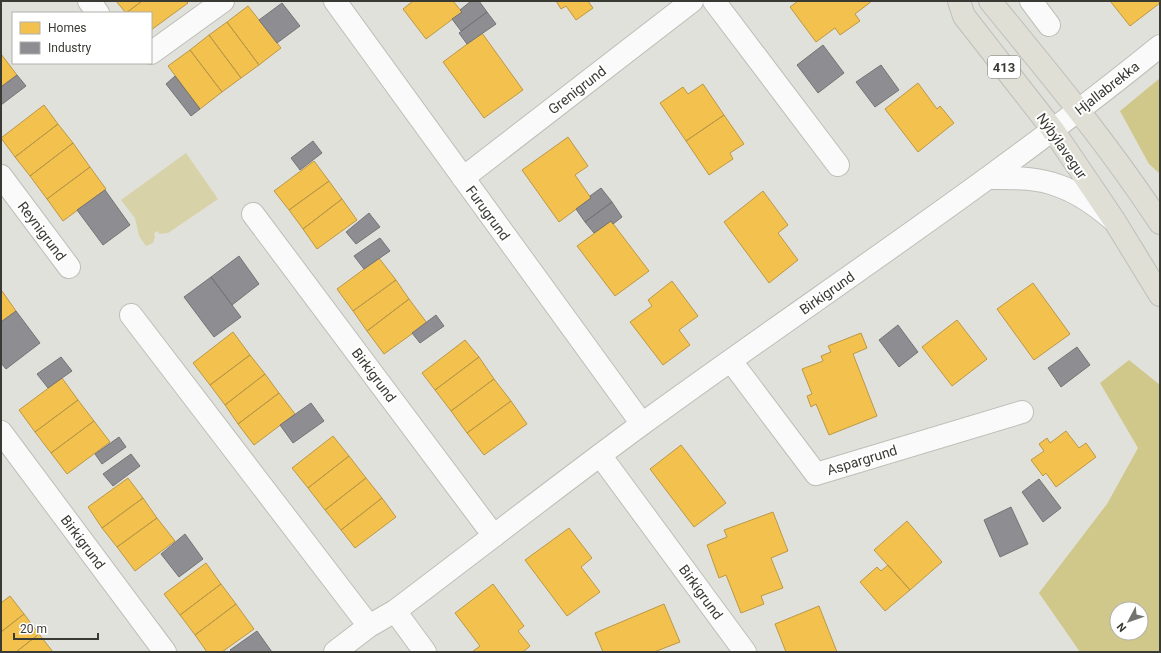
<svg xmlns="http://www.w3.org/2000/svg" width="1161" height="653" viewBox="0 0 1161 653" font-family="Roboto,sans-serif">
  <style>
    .green { fill: #d7d2a7 }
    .forest { fill: #d0c88a; fill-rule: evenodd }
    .homes { fill: #f2c14e; stroke: #bb9846 }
    .industry { fill: #8d8d92; stroke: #747476 }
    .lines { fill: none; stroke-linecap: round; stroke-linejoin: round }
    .minor-casing { stroke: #bebeb9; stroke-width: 24 }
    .major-casing { stroke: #bebebb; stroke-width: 24 }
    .minor { stroke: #fafafa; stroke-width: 22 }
    .major { stroke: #e0dfd5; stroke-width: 22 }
    .labels { text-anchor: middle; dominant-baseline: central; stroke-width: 4; stroke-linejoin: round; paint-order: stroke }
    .shield { fill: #fff; stroke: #757572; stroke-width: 1 }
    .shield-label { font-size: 13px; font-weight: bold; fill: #3a3a35 }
    .street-label { font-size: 14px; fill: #3a3a35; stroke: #fff }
  </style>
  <rect width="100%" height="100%" fill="#e1e1db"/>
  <path class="green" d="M186,153L218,199L168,233L159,234L158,231L154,233L155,237L153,243L146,246L139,236L135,218L121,200Z"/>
  <path class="forest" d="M1160,78V174L1149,164L1120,111Z
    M1129,360L1160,385V652H1080L1039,593L1107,504L1138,448L1100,383ZM1117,609H1141V633H1117Z"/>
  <path class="homes" d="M116,1H142L126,13Z
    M142,1H186L188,3L151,30V13H126Z
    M413,1H453L462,12L426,39L403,9Z
    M556,1H588L593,8L576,20L566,6L561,9Z
    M798,1H872L855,14L860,21L840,35L835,28L816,42L790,7Z
    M1110,1H1160V3L1130,26Z
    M248,6L281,48L259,65L227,22Z
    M227,22L259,65L241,78L209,35Z
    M482,33L523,90L484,118L443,62Z
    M209,35L241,78L222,92L190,50Z
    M190,50L222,92L200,109L168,66Z
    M1,54L17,75L1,87Z
    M918,83L937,109L940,106L954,123L918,152L885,109Z
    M703,84L724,115L686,141L660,103L683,87L688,94Z
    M44,105L58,124L15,157L1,138Z
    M724,115L744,144L730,153L733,159L709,175L686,141Z
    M58,124L73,143L30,176L15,157Z
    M568,137L588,166L575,175L591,198L559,222L522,170Z
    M73,143L90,167L47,199L30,176Z
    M314,161L329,181L289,210L274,191Z
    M90,167L106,189L63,221L47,199Z
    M329,181L342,199L303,229L289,210Z
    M763,191L788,225L778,233L798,260L769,283L724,222Z
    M342,199L357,220L317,249L303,229Z
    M611,221L649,271L615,296L577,246Z
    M379,258L396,280L353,311L337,289Z
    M396,280L409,299L367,331L353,311Z
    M672,281L698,316L679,330L690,345L663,365L630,322L652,306L648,300Z
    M1033,283L1070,334L1034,360L997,309Z
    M2,291L16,311L1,322V292Z
    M409,299L427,323L384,354L367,331Z
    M957,320L987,359L952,386L922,347Z
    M233,332L250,355L210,385L193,363Z
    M861,333L867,348L853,354L877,416L829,435L816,404L811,407L807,396L812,394L802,369L823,361L821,356L831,352L828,346Z
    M465,340L479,357L435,390L422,373Z
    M250,355L265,374L225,405L210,385Z
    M479,357L494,379L451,411L435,390Z
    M265,374L279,393L238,424L225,405Z
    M62,378L78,400L35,432L19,410Z
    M494,379L511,401L467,433L451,411Z
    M279,393L295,414L254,445L238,424Z
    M78,400L94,421L51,453L35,432Z
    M511,401L527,424L484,455L467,433Z
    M94,421L110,442L67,474L51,453Z
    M1066,431L1079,448L1086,443L1096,457L1056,487L1046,473L1043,476L1031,460L1044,451L1039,444L1047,438L1050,443Z
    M333,436L349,456L308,488L292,468Z
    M681,445L726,503L694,527L650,469Z
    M349,456L366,478L325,510L308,488Z
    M128,478L143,498L102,528L88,507Z
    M366,478L382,498L341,530L325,510Z
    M143,498L157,518L117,547L102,528Z
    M382,498L396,517L355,548L341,530Z
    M773,512L788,551L771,558L783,588L761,596L764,604L741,613L726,575L719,578L707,545L727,537L724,530Z
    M157,518L175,541L135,571L117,547Z
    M907,521L942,562L910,590L874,550Z
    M569,528L592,558L581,567L600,592L567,616L525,560Z
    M206,563L221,584L180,615L164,594Z
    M888,565L910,590L885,611L860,582L877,567L881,571Z
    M221,584L236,604L195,635L180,615Z
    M493,584L524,626L518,631L530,646L523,652H472L480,646L455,613Z
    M10,596L24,614L1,632V603Z
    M236,604L254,629L222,652H207L195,635Z
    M664,604L680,642L654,652H603L595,633Z
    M819,606L837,652H786L775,624Z
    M24,614L39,634L16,652H1V632Z
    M39,634L53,652H16Z"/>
  <path class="industry" d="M471,1H479L487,12L461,31L452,19L462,12L460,10Z
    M282,3L300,26L277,43L259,20Z
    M487,12L496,24L467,44L459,33Z
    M823,45L844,73L818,93L797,65Z
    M881,65L899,90L875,107L856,82Z
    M17,75L26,86L1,105V87Z
    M175,76L200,109L191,116L166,84Z
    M313,141L322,153L300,170L291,158Z
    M601,188L612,202L585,222L576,209L591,198L590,196Z
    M105,190L130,225L103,245L77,210Z
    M612,202L622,217L613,224L611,221L594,233L585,222Z
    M369,213L380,227L356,244L346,232Z
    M380,238L390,251L364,269L354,256Z
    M239,256L259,284L232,305L211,277Z
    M211,277L241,317L214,337L184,297Z
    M16,311L40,343L6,369L1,363V322Z
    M436,315L444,326L420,343L412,333Z
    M898,325L918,352L899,367L879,340Z
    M1077,347L1090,365L1061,387L1048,368Z
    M61,357L72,371L48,388L37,374Z
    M311,403L324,421L293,443L280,425Z
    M119,437L126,447L102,464L95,454Z
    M131,454L140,466L113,486L103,474Z
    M1039,479L1061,508L1043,522L1022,492Z
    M1011,507L1028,544L1000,557L984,520Z
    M185,534L203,559L179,577L161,554Z
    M257,631L272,652H232L230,650Z"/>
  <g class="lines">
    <defs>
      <path id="minor" d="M89,1L98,13
        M335,1L642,424
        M714,1L838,165
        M1031,1L1049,25
        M151,53L223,1
        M1,176L69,267
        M463,178L692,1
        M988,178C1012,178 1037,177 1059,186C1079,193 1097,206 1112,219
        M253,214L494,536
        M131,315L369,626
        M731,361L816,474L1022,412
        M1,432L165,652
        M600,455L745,652
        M395,611L425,652
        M335,652L369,626L395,611C477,549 559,485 642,424C815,298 994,181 1160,46"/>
      <path id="major" d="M959,1L964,16L1053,130L1114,220L1160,295
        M990,1C1049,73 1109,145 1160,223"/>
    </defs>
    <use href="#minor" class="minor-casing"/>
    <use href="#major" class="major-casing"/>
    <use href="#minor" class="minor"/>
    <use href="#major" class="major"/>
  </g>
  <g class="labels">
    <rect class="shield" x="988" y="56" width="32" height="22" rx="3"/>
    <g class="shield-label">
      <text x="1004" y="67">413</text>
    </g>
    <g class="street-label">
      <text transform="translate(1107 88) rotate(-38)">Hjallabrekka</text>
      <text transform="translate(577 90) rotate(-38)">Grenigrund</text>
      <text transform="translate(1062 146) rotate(55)">Nýbýlavegur</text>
      <text transform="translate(488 213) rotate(54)">Furugrund</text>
      <text transform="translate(42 231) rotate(53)">Reynigrund</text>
      <text transform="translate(827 293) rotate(-35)">Birkigrund</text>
      <text transform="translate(374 375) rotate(53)">Birkigrund</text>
      <text transform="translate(862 460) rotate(-17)">Aspargrund</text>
      <text transform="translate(83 542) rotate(53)">Birkigrund</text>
      <text transform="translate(701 592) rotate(54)">Birkigrund</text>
    </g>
  </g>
  <rect width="1161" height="653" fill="none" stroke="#3a3a35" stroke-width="4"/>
  <rect x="12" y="12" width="140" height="52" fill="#ffffff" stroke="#b0b0ae"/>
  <rect x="20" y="22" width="20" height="12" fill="#f2c14e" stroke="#b0b0ae"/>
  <text x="48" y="32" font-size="12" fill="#3a3a35">Homes</text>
  <rect x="20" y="42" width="20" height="12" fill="#8d8d92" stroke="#b0b0ae"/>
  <text x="48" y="52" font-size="12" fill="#3a3a35">Industry</text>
  <g transform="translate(1129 621) rotate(229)"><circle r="19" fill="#ffffff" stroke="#b0b0ae"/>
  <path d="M0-3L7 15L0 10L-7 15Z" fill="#74746f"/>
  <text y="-6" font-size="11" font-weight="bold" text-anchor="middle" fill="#3a3a35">N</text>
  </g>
  <path d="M14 633v6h84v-6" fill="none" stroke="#3a3a35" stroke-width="2"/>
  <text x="20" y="633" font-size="12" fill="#3a3a35" stroke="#ffffff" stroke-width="3" paint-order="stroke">20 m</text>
</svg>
